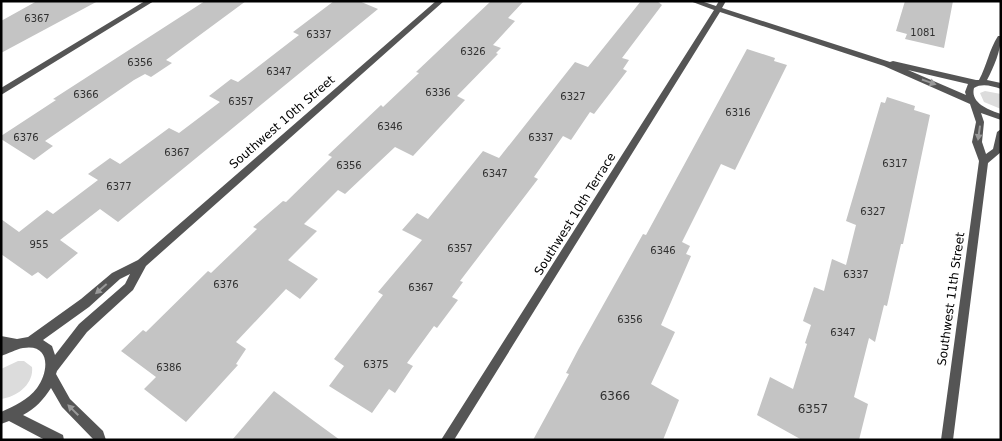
<svg xmlns="http://www.w3.org/2000/svg" width="1002" height="441" viewBox="0 0 1002 441" font-family="'DejaVu Sans',sans-serif">
  <style>
    .green { fill: #dcdcdc }
    .building { fill: #c4c4c4 }
    .lines { fill: none; stroke-linecap: round; stroke-linejoin: round }
    .street { fill: #555; fill-rule: evenodd }
    .oneway { fill: #999 }
    .labels { text-anchor: middle; dominant-baseline: central; stroke-width: 4; stroke-linejoin: round; paint-order: stroke }
    .number-label { font-size: 10px; fill: #313131 }
    .street-label { font-size: 12px; fill: #000; stroke: #fff }
    .near-number-label { font-size: 12px; fill: #313131 }
  </style>
  <rect width="100%" height="100%" fill="#fff"/>
  <path class="green" d="M985,91L1001,94V109L984,102L980,93Z
    M18,361H24L32,367C34,384 17,397 1,399V369Z"/>
  <path class="building" d="M37,1H98L1,53V21Z
    M205,1H246L166,60L172,63L151,77L145,74L134,80L45,141L53,146L34,160L1,139V136L56,100L53,99Z
    M334,1H359L378,9L118,222L100,209L60,240L78,253L47,279L38,272L32,276L1,254V219L19,232L47,210L53,214L98,180L88,174L110,158L120,164L169,128L179,133L220,102L209,96L231,79L238,82L299,35L293,32Z
    M491,1H524L508,18L515,21L493,45L501,48L496,53L498,54L457,96L465,100L413,156L395,147L345,194L338,190L304,224L317,231L288,260L318,279L300,299L286,289L236,342L246,349L236,364L238,365L186,422L144,389L156,377L121,351L143,330L146,332L208,271L211,273L257,229L253,227L283,201L286,202L332,157L328,155L381,105L383,107L419,73L416,72Z
    M641,1H657L662,5L622,58L629,60L623,69L627,71L594,114L590,112L571,140L563,136L534,177L538,179L460,281L463,282L452,297L458,300L437,328L434,326L407,363L413,366L395,393L389,389L372,413L329,386L344,366L334,359L383,295L378,292L422,240L402,230L417,213L428,219L483,151L499,158L575,62L588,67Z
    M905,1H953L944,48L905,39L907,34L896,31Z
    M747,49L775,58L774,61L787,65L735,170L721,164L682,242L690,246L686,254L691,256L661,325L675,332L651,384L679,400L663,440H533L569,374L566,373L578,350L643,234L646,235Z
    M887,97L915,106L914,110L930,115L903,244H901L887,306L884,305L875,342L869,338L854,397L868,404L859,440H802L757,415L770,377L793,389L807,344L805,343L811,325L803,321L814,287L824,291L832,259L846,265L856,225L846,221L881,102L885,103Z
    M274,391L314,421L340,440H232Z"/>
  <g class="lines">
    <path class="street" d="M145,1H154L1,95V88Z
      M436,1H444L146,266L133,290L87,332L57,371L56,374L70,399L103,431L106,440H94L62,407L51,388C44,399 35,409 23,415L63,435L64,440H45L9,421L1,424V412C14,406 28,400 37,388C49,372 51,343 23,348C16,349 8,354 1,356V336L17,339L28,337L81,299L112,273L138,260ZM130,274L125,284L79,324L55,355L52,346L43,340L89,307L120,279Z
      M690,1H701L716,6L719,1H726L722,8L890,62L893,61L976,80H979C987,65 989,50 998,36H1001C1001,50 994,67 987,80L1001,83V89C992,86 982,83 974,88C970,103 989,110 1001,114V120L981,113L984,122L982,142L986,154L993,149L997,132L1001,129V152L988,163L953,440H941L979,161L972,142L976,122L970,104L884,66L720,12L454,440H441L714,10ZM908,70L968,84L965,92L966,95Z"/>
  </g>
  <defs><path id="oneway-solid" d="M-6-.8H1V-3.2L6.5 0L1 3.2V.8H-6Z" transform="scale(1.25)"/></defs>
  <g class="oneway">
    <use href="#oneway-solid" transform="translate(929 82) rotate(19)"/>
    <use href="#oneway-solid" transform="translate(979 133) rotate(98)"/>
    <use href="#oneway-solid" transform="translate(101 289) rotate(139)"/>
    <use href="#oneway-solid" transform="translate(73 410) rotate(-135)"/>
  </g>
  <g class="labels">
    <g class="number-label">
      <text x="37" y="18">6367</text>
      <text x="923" y="32">1081</text>
      <text x="319" y="34">6337</text>
      <text x="473" y="51">6326</text>
      <text x="140" y="62">6356</text>
      <text x="279" y="71">6347</text>
      <text x="438" y="92">6336</text>
      <text x="86" y="94">6366</text>
      <text x="573" y="96">6327</text>
      <text x="241" y="101">6357</text>
      <text x="738" y="112">6316</text>
      <text x="390" y="126">6346</text>
      <text x="26" y="137">6376</text>
      <text x="541" y="137">6337</text>
      <text x="177" y="152">6367</text>
      <text x="895" y="163">6317</text>
      <text x="349" y="165">6356</text>
      <text x="495" y="173">6347</text>
      <text x="119" y="186">6377</text>
      <text x="873" y="211">6327</text>
      <text x="39" y="244">955</text>
      <text x="460" y="248">6357</text>
      <text x="663" y="250">6346</text>
      <text x="856" y="274">6337</text>
      <text x="226" y="284">6376</text>
      <text x="421" y="287">6367</text>
      <text x="630" y="319">6356</text>
      <text x="843" y="332">6347</text>
      <text x="376" y="364">6375</text>
      <text x="169" y="367">6386</text>
    </g>
    <g class="street-label">
      <text transform="translate(282 122) rotate(-41)">Southwest 10th Street</text>
      <text transform="translate(575 214) rotate(-58)">Southwest 10th Terrace</text>
      <text transform="translate(951 299) rotate(-82)">Southwest 11th Street</text>
    </g>
    <g class="near-number-label">
      <text x="615" y="396">6366</text>
      <text x="813" y="409">6357</text>
    </g>
  </g>
  <rect width="1002" height="441" fill="none" stroke="#000000" stroke-width="5"/>
</svg>
